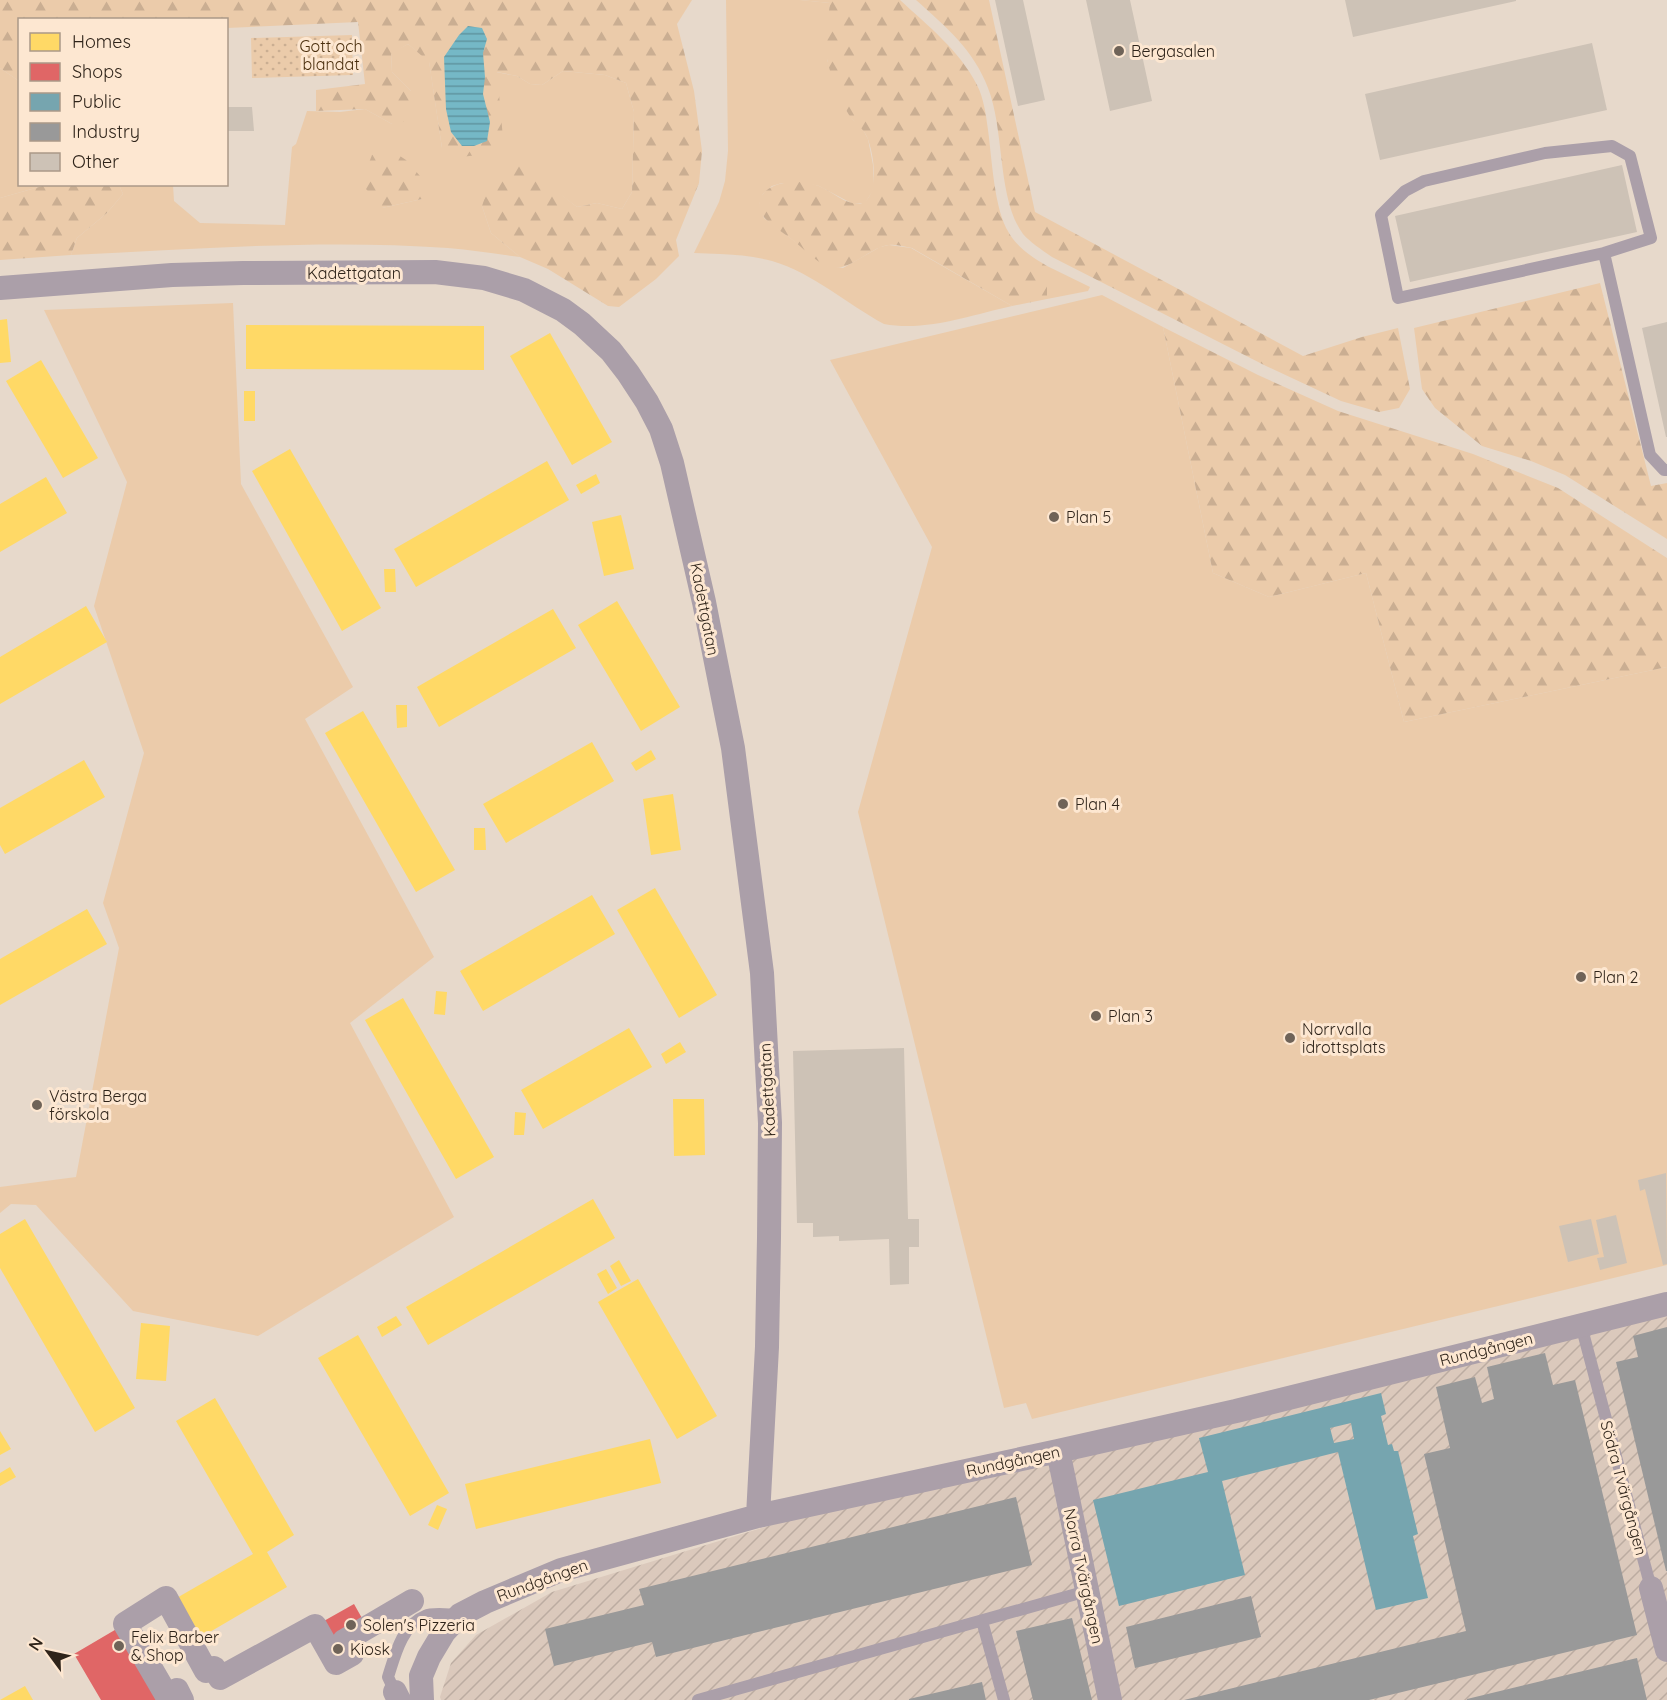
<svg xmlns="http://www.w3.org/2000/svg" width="1667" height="1700" viewBox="0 0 1667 1700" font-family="Quicksand,sans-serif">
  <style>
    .industrial { fill: url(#industrial-furrows) }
    .grass { fill: #ebcbaa; fill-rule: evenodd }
    .forest { fill: url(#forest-firs) }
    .park { fill: url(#park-dots) }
    .water { fill: url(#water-rules) }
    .homes { fill: #ffd966 }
    .shops { fill: #e06666 }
    .public { fill: #76a5af; fill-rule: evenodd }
    .industry { fill: #999 }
    .building { fill: #cdc2b6 }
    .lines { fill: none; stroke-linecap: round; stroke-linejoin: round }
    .lane { stroke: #ab9fa9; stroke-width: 12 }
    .street { stroke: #ab9fa9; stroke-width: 24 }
    .poi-dot { fill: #6f6358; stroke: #fde7d1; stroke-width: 2 }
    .labels { text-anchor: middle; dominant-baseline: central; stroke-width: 6; stroke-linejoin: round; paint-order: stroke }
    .park-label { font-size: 16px; fill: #4a2e0d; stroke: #fde7d1 }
    .poi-label { font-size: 16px; fill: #2f241a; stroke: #fde7d1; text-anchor: start }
    .street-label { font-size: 16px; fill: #2f241a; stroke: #fde7d1 }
  </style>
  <defs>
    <pattern id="industrial-furrows" width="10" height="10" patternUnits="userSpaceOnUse" patternTransform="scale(1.5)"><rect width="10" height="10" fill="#dbc9bc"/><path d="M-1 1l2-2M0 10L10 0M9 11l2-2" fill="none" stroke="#bcaca1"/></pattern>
    <pattern id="forest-firs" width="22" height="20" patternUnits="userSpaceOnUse" patternTransform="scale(1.5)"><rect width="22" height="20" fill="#ebcbaa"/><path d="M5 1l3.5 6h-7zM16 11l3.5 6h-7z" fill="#caae92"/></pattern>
    <pattern id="park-dots" width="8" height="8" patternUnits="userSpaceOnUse" patternTransform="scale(1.5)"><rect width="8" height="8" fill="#ebcbaa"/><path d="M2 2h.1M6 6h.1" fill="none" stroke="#caae92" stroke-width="1.8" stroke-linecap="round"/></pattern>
    <pattern id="water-rules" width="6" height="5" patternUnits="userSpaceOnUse" patternTransform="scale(1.5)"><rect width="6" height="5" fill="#75b8c6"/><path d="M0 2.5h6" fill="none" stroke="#6095a0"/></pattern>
  </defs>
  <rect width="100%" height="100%" fill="#e7d9cb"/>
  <path class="industrial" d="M1667,1312V1700H441L440,1697L451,1663L476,1635L552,1592L788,1520Z"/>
  <path class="grass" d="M726,0H800L830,3L827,60L847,111L853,120L861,126L868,139L873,165L874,185L872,192L865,203L853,204L819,186L809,184L782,183L772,186L763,194L759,204L761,211L764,218L827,266L843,268L880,247L889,245L911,248L1012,306C971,315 926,332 884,324C847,304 813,273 772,261C746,254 720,254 694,253L719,202L725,181L728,151Z
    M408,44L429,61L442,148L496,72L517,76L530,84L542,85L563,71L605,75L626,83L634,112L632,192L622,209L597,203L577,207L553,189L482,206L491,233L520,257C497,254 472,250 448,248C323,239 196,249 71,255L77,238L107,213L123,194L119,185H173L174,201L200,223L285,225L292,147L296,144L307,111L340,112L365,109L392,124L411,91L392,72L391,53ZM406,160L422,199L382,208Z
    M0,68L19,81L20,184L46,185L0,198Z
    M1047,266L1090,287L1088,291L1047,299Z
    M1102,295L1163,327L1213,573L1269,597L1366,573L1404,722L1667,667V1265L1032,1419L1026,1403L1004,1408L858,812L932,547L830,360Z
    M233,303L241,484L353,687L305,719L434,957L350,1023L454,1217L258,1336L133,1311L36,1205L11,1204L0,1213V1187L76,1177L119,948L103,903L144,753L94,606L127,482L44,310Z"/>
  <path class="forest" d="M0,0H692L677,24L694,91L702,151L699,183L676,240L679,256L656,279L619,307L608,306L548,269L520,257L491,233L482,206L492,176L509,164L524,165L577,207L597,203L622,209L632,192L634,112L626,83L605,75L563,71L542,85L530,84L517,76L497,72L503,138L494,153L453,158L442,148L429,62L408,44L391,54L392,72L411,91L415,114L409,121L392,124L365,109L316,111V90L365,84L358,22L227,28L226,20H20L19,81L0,68Z
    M800,0H900C928,26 959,50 977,85C984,99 986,115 988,130C992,158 994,210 1009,233C1018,248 1032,257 1047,266V299L1012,306L912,248C904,247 897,244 889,245C869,247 846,276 826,266C814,260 802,247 790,238C781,231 765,222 760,211C758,205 759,199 763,194C774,179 804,180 819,186C833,192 844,204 860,204C881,197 874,153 867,137C863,128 858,126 852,119C844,110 829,72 827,59C824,41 828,21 830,3Z
    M916,0H989L1035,212L1303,356L1362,337L1398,328L1410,389L1399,408L1379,412L1341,401L1266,366L1052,257C1042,250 1031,243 1023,234C997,199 1005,131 988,88C974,50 945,26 916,0Z
    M388,148L406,160L427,184L422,199L382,208L361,183L372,155Z
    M46,185H119L123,194L107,213L77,238L71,255L0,260V198Z
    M1600,283L1651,486L1667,483V539L1565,475L1531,461L1482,446L1435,408L1422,389L1414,328Z
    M1163,327L1258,375L1338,411L1473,454L1558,488L1667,558V667L1404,722L1366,573L1269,597L1213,573Z"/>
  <path class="park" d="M352,35L353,75L252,78L251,38Z"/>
  <path class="water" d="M468,26L482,28L487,39L483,53L485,77L483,94L490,122L487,141L474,146H462L451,132L446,109L444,57L459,35Z"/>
  <path class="homes" d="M7,319L11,362L0,363V320Z
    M246,325L484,326V370L246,369Z
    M550,333L612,442L572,465L510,356Z
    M41,360L98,458L63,478L6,381Z
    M244,391H255V421H244Z
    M290,449L381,608L342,631L252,471Z
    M547,461L569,500L416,587L394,549Z
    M596,474L600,483L581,494L576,485Z
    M46,477L67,513L0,552V504Z
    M621,515L634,569L604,576L592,522Z
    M384,569H395L396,592H385Z
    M617,601L680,707L641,731L578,625Z
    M86,606L107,642L0,704V657Z
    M553,609L576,648L439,727L417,687Z
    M396,705H407V727L397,728Z
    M363,711L455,870L416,892L325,733Z
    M592,742L614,781L506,843L483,804Z
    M651,750L656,759L636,771L631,763Z
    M84,760L105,797L5,854L0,845V808Z
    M673,794L681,850L651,855L643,799Z
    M474,828H485L486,850H474Z
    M655,888L717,995L679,1018L617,910Z
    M592,895L615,934L483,1011L460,971Z
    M87,909L107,944L0,1005V959Z
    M436,991L447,992L445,1015L434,1014Z
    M403,998L494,1157L456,1179L365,1020Z
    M629,1028L652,1067L543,1129L521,1090Z
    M680,1042L686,1052L666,1064L661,1054Z
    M673,1099H704L705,1155L674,1156Z
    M515,1112L526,1113L524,1135H514Z
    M593,1199L615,1238L428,1345L406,1307Z
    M25,1219L135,1408L95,1432L0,1268V1234Z
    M619,1260L631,1281L621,1286L610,1266Z
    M606,1269L617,1288L608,1294L597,1274Z
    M638,1279L717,1416L677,1439L598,1302Z
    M396,1316L402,1325L382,1337L377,1327Z
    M141,1323L170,1326L166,1381L136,1379Z
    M358,1335L449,1493L410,1516L318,1358Z
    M215,1398L294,1535L267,1552L287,1587L191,1643L168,1603L253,1554L176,1421Z
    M0,1431L11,1449L0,1455Z
    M650,1439L661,1483L476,1529L465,1484Z
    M10,1467L16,1477L0,1486V1473Z
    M437,1505L447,1509L438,1530L428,1525Z
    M25,1686L33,1700H0Z"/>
  <path class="shops" d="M354,1604L367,1627L352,1654L315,1626Z
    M125,1624L182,1700H101L74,1654Z"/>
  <path class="public" d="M1381,1393L1386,1414L1381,1416L1388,1445L1392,1444L1394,1451H1398L1418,1534L1413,1536L1428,1598L1376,1610L1338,1452L1222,1481L1245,1575L1119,1606L1093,1500L1208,1472L1199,1438ZM1351,1423L1354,1439L1334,1443L1330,1428Z"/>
  <path class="industry" d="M1667,1327V1571H1666L1616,1362L1638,1357L1633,1336Z
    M1545,1353L1553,1385L1575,1380L1637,1635L1369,1700H1184L1466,1631L1424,1454L1450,1448L1436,1387L1475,1377L1482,1403L1494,1399L1487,1367Z
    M1016,1497L1032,1565L656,1657L652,1642L554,1666L545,1629L644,1605L639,1589Z
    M1251,1596L1261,1637L1135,1668L1126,1627Z
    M1072,1618L1092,1700H1033L1016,1631Z
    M1637,1658L1647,1700H1467V1699Z
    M982,1682L986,1700H909V1699Z"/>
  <path class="building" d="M995,0H1023L1045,100L1018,106Z
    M1086,0H1130L1152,101L1110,111Z
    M1345,0H1516V1L1353,37Z
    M1592,43L1607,110L1380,160L1365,94Z
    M226,107H252L254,131H226Z
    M1622,165L1637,232L1410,282L1395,216Z
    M1667,322V437H1666L1642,328Z
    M904,1048L908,1219H919V1247H909V1284L890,1285L889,1239L839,1241V1236L813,1237V1223H797L793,1051Z
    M1666,1173L1667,1264L1663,1265L1645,1189L1640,1191L1638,1180Z
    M1616,1215L1627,1263L1600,1270L1597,1258L1604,1257L1596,1220Z
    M1591,1219L1599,1254L1568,1262L1559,1226Z"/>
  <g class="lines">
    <path class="lane" d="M1612,146L1630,156L1651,238L1604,253L1398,298L1381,215L1405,191L1424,181L1545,153Z
      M1604,253L1650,455L1664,470H1667
      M1581,1325L1651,1588
      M982,1621L1004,1700
      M400,1693L395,1692L388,1677C395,1655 402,1625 425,1616C434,1612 449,1615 459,1615
      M698,1700L1087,1591"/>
    <path class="street" d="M0,288L172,275L243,273L435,272L484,278L524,290L563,310L582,324L611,351L628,373L647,402L661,429L672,463L704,602L733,748L762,973L770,1123L769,1238L767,1347L758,1516
      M1058,1451L1110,1700
      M1651,1588L1667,1650
      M395,1692L399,1700
      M182,1700L177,1690L167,1696L125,1624L166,1598L206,1671L214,1668L220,1678L315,1626L336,1663L352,1654L344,1641L412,1601
      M422,1700L421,1676L429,1657L444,1632L460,1615L485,1602L561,1570L758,1516L1058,1451L1236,1411L1667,1304"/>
  </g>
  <g class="poi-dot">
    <circle cx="1119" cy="51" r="6"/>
    <circle cx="1054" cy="517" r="6"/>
    <circle cx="1063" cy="804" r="6"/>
    <circle cx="1581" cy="977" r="6"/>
    <circle cx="1096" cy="1016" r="6"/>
    <circle cx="1290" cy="1038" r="6"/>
    <circle cx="37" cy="1105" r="6"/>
    <circle cx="351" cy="1625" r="6"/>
    <circle cx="119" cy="1646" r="6"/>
    <circle cx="338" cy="1649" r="6"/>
  </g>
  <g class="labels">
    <g class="park-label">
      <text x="331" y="46">Gott och<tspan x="331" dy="18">blandat</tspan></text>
    </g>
    <g class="poi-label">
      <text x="1131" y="51">Bergasalen</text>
      <text x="1066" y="517">Plan 5</text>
      <text x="1075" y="804">Plan 4</text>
      <text x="1593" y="977">Plan 2</text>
      <text x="1108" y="1016">Plan 3</text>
      <text x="1302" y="1029">Norrvalla<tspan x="1302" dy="18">idrottsplats</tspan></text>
      <text x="49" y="1096">Västra Berga<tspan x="49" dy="18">förskola</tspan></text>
      <text x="363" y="1625">Solen's Pizzeria</text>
      <text x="131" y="1637">Felix Barber<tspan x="131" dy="18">&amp; Shop</tspan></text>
      <text x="350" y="1649">Kiosk</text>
    </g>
    <g class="street-label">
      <text x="354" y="273">Kadettgatan</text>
      <text transform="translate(705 609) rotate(79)">Kadettgatan</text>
      <text transform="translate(767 1090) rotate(-93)">Kadettgatan</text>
      <text transform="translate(1486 1349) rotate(-14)">Rundgången</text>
      <text transform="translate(1013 1461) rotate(-12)">Rundgången</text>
      <text transform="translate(1624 1488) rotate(75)">Södra Tvärgången</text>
      <text transform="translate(1084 1576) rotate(78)">Norra Tvärgången</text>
      <text transform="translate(542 1580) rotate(-20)">Rundgången</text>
    </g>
  </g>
  <rect x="18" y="18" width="210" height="168" fill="#fde7d1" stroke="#ab9988" stroke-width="1.5"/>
  <rect x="30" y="33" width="30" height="18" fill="#ffd966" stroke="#ab9988" stroke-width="1.5"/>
  <text x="72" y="48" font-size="18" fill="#2f241a">Homes</text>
  <rect x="30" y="63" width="30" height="18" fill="#e06666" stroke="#ab9988" stroke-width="1.5"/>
  <text x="72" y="78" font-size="18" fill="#2f241a">Shops</text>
  <rect x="30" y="93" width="30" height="18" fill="#76a5af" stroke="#ab9988" stroke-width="1.5"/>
  <text x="72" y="108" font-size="18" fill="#2f241a">Public</text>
  <rect x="30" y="123" width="30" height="18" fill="#999999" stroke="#ab9988" stroke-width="1.5"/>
  <text x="72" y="138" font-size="18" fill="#2f241a">Industry</text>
  <rect x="30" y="153" width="30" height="18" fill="#cdc2b6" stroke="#ab9988" stroke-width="1.5"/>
  <text x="72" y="168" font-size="18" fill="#2f241a">Other</text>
  <g transform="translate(48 1652) rotate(303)" stroke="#fde7d1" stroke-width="4.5" paint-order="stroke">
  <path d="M0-4.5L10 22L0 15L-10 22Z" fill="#2f241a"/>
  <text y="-9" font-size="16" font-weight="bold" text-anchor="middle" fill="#2f241a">N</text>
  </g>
</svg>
